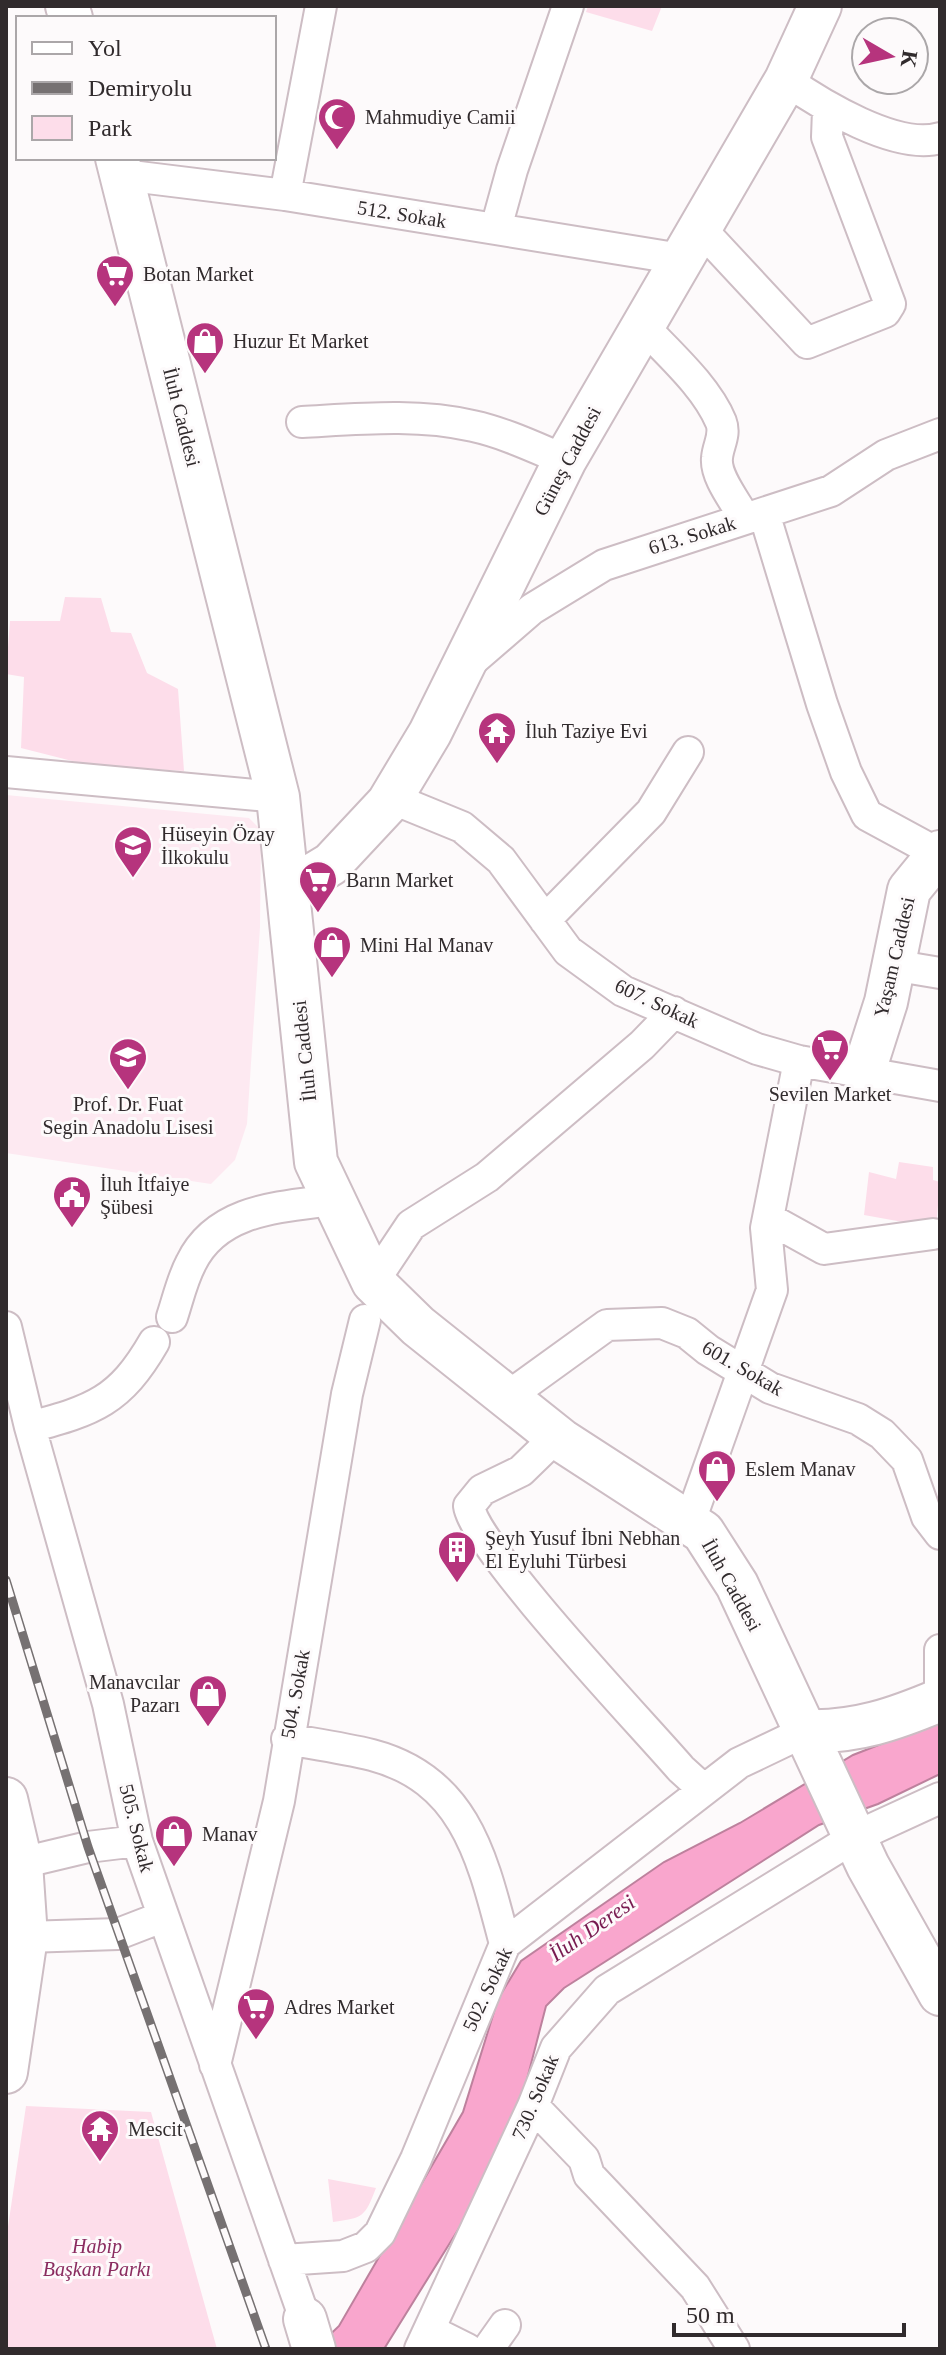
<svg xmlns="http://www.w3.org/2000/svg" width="946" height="2355" viewBox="0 0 946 2355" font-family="Georgia,serif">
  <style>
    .built { fill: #fde9f1 }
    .green { fill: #fdddea }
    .water { fill: #f9a6cd; stroke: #bd819d; stroke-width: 2 }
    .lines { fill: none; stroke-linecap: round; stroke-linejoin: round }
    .street-casing { stroke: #cdbdc4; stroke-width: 34 }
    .secondary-casing { stroke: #cdbdc4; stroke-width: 46 }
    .street { stroke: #fff; stroke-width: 30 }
    .secondary { stroke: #fff; stroke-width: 42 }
    .rail-casing { stroke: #767172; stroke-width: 9 }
    .rail { stroke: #fdfafb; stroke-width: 6; stroke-dasharray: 18; stroke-linecap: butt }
    .labels { text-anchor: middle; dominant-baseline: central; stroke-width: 6; stroke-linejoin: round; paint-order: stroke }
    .poi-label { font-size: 20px; fill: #312b2d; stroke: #fdfafb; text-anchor: start }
    .street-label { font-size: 20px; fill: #312b2d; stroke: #fdfafb }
    .park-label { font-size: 20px; font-style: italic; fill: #8a2c60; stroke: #fdfafb }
    .water-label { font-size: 22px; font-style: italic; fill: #781a50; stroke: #fdfafb }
  </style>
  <rect width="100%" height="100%" fill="#fdfafb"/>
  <path class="built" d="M6,795L249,818L261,830L260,927L247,1124L235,1160L211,1184L6,1153Z"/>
  <path class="green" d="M588,6H662L652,31L586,12Z
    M65,597L101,598L111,632L131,633L147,673L178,689L184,771L88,765L21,748L24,677L6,674L10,621H60Z
    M899,1162L933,1167V1180L940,1182L936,1228L864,1215L869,1172L896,1179Z
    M26,2106L151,2112L217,2349H6V2240Z
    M328,2179L376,2188C365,2217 363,2218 333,2222Z"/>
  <path class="water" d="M940,1721V1774L878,1804L819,1825L564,1988L546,2006L524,2091L476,2201L384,2349H315L339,2326L463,2112L498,1999L521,1961L664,1862L740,1823L853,1755Z"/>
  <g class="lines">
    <defs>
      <path id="street" d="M786,80C820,104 897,151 940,138
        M123,175L285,195L681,259
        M285,195L321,6
        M699,227L807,343L885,312L890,304L827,137L828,110
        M496,228L512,170L568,6
        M643,326C669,354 706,386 721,422C726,435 718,445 717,458C715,477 736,502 745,519
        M302,422C358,419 417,413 473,426C505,433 536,448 565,460
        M764,513L822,704L846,772L867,815L939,854
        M473,660L532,609L604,565L831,491L886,455L940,434
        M6,772L278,797
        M391,798L462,827L501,860L568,951L623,991L757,1049L799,1061L940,1086
        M545,920L651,812L688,752
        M892,965L940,973
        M768,1218L824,1249L933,1234
        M373,1282L411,1225L487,1177L642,1045L674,1012
        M172,1317C178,1299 182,1280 191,1263C217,1209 280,1207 332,1200
        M6,1327L30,1427L108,1704L137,1841L305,2319
        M506,1398L607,1325L662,1323L687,1333L708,1350L770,1388L858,1419L882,1434L907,1460L927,1517L940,1534
        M30,1427C94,1410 120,1401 154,1342
        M557,1436L521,1471L482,1490L469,1506C474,1547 644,1726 681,1769L703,1789
        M690,1521L772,1290L766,1228L799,1061
        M940,1650V1688
        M287,1739C315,1744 344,1748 372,1755C467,1780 483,1861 505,1944
        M21,1863L88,1847L137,1841
        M26,1937L118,1934L162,1917
        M215,2065L279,1801L347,1394L365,1320
        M533,2106L584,2159L589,2175L695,2287L734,2349
        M284,2260L343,2256L366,2247L380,2233L416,2159L505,1944L739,1763L806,1731
        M429,2330L467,2349
        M420,2349L533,2106L556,2048L607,1990L855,1837L940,1798
        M488,2349L505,2325"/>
      <path id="secondary" d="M67,6L71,18
        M117,158L278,797L316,1162L373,1282L418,1326L561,1440L703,1532L737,1585L868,1866L940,1994
        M288,890L331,864L388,803L430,733L565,460L786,80L820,6
        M864,1071L886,1002L909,890L940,852
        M806,1731C855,1733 895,1719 940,1700
        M6,1799L21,1863L26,1937L6,2072
        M305,2319L314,2349"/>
    </defs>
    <use href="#street" class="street-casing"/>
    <use href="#secondary" class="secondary-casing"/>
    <use href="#street" class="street"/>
    <use href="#secondary" class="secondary"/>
    <defs>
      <path id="rail" d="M6,1580L88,1847L266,2349"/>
    </defs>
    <use href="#rail" class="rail-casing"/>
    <use href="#rail" class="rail"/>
  </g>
  <defs>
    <symbol id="mosque-pin" viewBox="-11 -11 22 30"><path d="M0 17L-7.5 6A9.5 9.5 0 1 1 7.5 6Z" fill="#b6347d" stroke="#fdfafb"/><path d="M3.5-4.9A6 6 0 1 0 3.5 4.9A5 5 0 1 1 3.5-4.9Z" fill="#fff"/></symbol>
    <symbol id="supermarket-pin" viewBox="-11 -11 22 30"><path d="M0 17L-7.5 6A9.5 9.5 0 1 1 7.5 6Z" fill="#b6347d" stroke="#fdfafb"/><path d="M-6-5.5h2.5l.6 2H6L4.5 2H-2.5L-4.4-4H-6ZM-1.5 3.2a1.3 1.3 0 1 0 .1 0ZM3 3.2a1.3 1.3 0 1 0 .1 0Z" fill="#fff"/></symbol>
    <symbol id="shop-pin" viewBox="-11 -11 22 30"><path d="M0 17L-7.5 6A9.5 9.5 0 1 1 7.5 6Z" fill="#b6347d" stroke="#fdfafb"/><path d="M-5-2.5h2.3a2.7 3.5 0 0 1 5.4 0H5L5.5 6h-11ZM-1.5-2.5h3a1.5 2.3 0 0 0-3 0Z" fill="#fff"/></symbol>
    <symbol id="temple-pin" viewBox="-11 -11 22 30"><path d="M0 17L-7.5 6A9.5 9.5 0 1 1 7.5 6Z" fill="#b6347d" stroke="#fdfafb"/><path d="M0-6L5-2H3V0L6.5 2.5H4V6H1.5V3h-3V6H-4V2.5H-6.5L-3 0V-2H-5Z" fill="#fff"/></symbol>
    <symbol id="school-pin" viewBox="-11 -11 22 30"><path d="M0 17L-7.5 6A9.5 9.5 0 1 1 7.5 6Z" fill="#b6347d" stroke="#fdfafb"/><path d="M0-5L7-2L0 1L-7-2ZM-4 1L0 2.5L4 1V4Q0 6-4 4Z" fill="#fff"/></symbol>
    <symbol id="civic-pin" viewBox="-11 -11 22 30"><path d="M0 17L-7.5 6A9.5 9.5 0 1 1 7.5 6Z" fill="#b6347d" stroke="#fdfafb"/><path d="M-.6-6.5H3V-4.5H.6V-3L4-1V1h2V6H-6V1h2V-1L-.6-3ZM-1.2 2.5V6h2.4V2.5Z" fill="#fff"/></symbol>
    <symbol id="building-pin" viewBox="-11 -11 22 30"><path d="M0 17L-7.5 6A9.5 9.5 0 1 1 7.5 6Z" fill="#b6347d" stroke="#fdfafb"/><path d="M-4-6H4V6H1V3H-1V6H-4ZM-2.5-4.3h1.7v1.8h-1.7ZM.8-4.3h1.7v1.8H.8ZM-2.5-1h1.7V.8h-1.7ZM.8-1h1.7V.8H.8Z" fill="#fff"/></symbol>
  </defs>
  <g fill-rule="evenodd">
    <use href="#mosque-pin" x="315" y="95" width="44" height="60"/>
    <use href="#supermarket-pin" x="93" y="252" width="44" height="60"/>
    <use href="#shop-pin" x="183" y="319" width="44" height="60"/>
    <use href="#temple-pin" x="475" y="709" width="44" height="60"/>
    <use href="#school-pin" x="111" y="823" width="44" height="60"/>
    <use href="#supermarket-pin" x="296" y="858" width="44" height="60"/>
    <use href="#shop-pin" x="310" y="923" width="44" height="60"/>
    <use href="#supermarket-pin" x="808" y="1026" width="44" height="60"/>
    <use href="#school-pin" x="106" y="1035" width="44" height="60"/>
    <use href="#civic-pin" x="50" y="1173" width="44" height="60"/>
    <use href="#shop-pin" x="695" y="1447" width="44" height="60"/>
    <use href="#building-pin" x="435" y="1528" width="44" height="60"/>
    <use href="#shop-pin" x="186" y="1672" width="44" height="60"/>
    <use href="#shop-pin" x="152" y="1812" width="44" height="60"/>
    <use href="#supermarket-pin" x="234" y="1985" width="44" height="60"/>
    <use href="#temple-pin" x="78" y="2107" width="44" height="60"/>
  </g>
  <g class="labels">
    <g class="poi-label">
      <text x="365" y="117">Mahmudiye Camii</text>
      <text x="143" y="274">Botan Market</text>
      <text x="233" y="341">Huzur Et Market</text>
      <text x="525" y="731">İluh Taziye Evi</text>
      <text x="161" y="834">Hüseyin Özay<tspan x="161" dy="23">İlkokulu</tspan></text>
      <text x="346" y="880">Barın Market</text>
      <text x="360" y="945">Mini Hal Manav</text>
      <text x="830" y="1094" text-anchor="middle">Sevilen Market</text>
      <text x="128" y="1104" text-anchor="middle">Prof. Dr. Fuat<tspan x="128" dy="23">Segin Anadolu Lisesi</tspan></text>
      <text x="100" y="1184">İluh İtfaiye<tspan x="100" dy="23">Şübesi</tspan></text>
      <text x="745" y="1469">Eslem Manav</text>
      <text x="485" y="1538">Şeyh Yusuf İbni Nebhan<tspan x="485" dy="23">El Eyluhi Türbesi</tspan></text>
      <text x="180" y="1682" text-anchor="end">Manavcılar<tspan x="180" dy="23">Pazarı</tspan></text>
      <text x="202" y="1834">Manav</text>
      <text x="284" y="2007">Adres Market</text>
      <text x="128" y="2129">Mescit</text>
    </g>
    <g class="street-label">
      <text transform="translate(402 214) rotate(9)">512. Sokak</text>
      <text transform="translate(182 417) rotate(76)">İluh Caddesi</text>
      <text transform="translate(567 461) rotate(-62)">Güneş Caddesi</text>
      <text transform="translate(692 535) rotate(-17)">613. Sokak</text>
      <text transform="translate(894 957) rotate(-77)">Yaşam Caddesi</text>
      <text transform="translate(657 1003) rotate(25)">607. Sokak</text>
      <text transform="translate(304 1051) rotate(-96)">İluh Caddesi</text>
      <text transform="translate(743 1368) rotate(30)">601. Sokak</text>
      <text transform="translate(732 1585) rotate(61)">İluh Caddesi</text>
      <text transform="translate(295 1694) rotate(-80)">504. Sokak</text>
      <text transform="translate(137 1828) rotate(76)">505. Sokak</text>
      <text transform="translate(487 1989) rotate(-65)">502. Sokak</text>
      <text transform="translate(535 2097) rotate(-67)">730. Sokak</text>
    </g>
    <g class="park-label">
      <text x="97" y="2246">Habip<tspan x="97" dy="23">Başkan Parkı</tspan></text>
    </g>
    <g class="water-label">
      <text transform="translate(592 1928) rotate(-35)">İluh Deresi</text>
    </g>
  </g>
  <rect width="946" height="2355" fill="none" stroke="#312b2d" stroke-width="16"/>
  <rect x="16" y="16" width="260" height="144" fill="#fdfafb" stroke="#aba7a9" stroke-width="2"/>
  <rect x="32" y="42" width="40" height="12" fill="#ffffff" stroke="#aba7a9" stroke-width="2"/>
  <text x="88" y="56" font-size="24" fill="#312b2d">Yol</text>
  <rect x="32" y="82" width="40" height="12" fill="#767172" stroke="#aba7a9" stroke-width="2"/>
  <text x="88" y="96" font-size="24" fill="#312b2d">Demiryolu</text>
  <rect x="32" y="116" width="40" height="24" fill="#fdddea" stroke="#aba7a9" stroke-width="2"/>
  <text x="88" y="136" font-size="24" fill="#312b2d">Park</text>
  <g transform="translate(890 56) rotate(99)"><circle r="38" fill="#fdfafb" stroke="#aba7a9" stroke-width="2"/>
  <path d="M0-6L14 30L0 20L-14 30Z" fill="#b6347d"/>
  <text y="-12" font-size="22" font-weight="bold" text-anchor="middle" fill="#312b2d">K</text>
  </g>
  <path d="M674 2323v12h230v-12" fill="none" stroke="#312b2d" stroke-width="4"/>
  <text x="686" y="2323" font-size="24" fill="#312b2d" stroke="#fdfafb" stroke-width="6" paint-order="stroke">50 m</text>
</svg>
